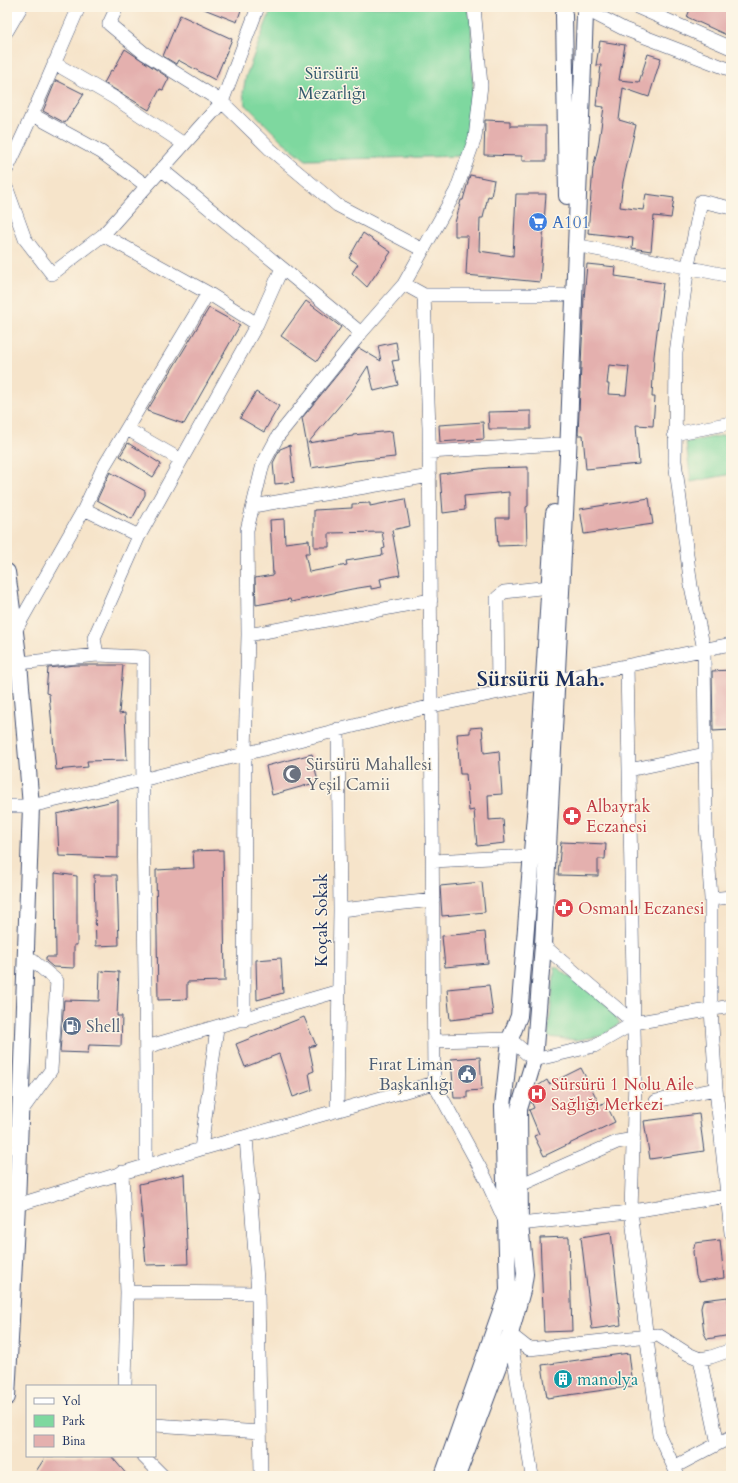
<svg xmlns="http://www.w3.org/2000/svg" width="738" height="1483" viewBox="0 0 738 1483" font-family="Cardo,serif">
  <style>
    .green { fill: #7ed89f; stroke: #4c847e }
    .building { fill: #e4b0ae; fill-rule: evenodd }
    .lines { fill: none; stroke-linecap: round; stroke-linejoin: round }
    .minor-casing { stroke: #3c4a6e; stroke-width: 14 }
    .major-casing { stroke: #3c4a6e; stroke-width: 18 }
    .minor { stroke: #fff; stroke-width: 13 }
    .major { stroke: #fff; stroke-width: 16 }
    .labels { text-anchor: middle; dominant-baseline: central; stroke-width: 3; stroke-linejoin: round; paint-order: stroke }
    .park-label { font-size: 17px; fill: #34596e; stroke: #fcf5e5 }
    .shop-label { font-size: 17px; fill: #366cbe; stroke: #fcf5e5; text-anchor: start }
    .worship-label { font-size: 17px; fill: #5b616d; stroke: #fcf5e5; text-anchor: start }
    .health-label { font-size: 17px; fill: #be3a42; stroke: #fcf5e5; text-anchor: start }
    .street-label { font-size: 17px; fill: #1b2f5e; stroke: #fcf5e5 }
    .service-label { font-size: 17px; fill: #4e5e75; stroke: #fcf5e5; text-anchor: start }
    .culture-label { font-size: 17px; fill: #0d838f; stroke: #fcf5e5; text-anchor: start }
    .district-label { font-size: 21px; font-weight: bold; fill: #1b2f5e; stroke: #fcf5e5 }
  </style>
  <rect width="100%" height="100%" fill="#fcf5e5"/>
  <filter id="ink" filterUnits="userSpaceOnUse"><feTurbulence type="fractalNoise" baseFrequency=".025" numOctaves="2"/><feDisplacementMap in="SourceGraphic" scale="8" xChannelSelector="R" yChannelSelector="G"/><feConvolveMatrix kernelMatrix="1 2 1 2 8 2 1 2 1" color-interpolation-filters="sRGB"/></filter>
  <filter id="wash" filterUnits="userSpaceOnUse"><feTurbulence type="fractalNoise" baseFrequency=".012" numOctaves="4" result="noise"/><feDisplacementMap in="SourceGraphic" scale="16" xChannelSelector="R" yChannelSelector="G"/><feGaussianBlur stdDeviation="0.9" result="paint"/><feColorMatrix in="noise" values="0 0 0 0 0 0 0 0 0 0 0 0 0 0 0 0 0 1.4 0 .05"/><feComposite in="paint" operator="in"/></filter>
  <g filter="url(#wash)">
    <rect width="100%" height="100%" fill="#f6e4ca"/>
    <path class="green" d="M272,7H466L471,19L473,85L468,142L463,156L306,160L281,140L245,104L243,93L246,76Z
      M731,434V474L691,482L686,442Z
      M555,966L607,1005L620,1023L602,1036L576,1040L548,1037Z"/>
    <g id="blocks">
      <path class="building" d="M199,7H242L237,22Z
        M691,7H731V37L687,17Z
        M180,15L232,39L215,80L178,60L176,64L163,56Z
        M600,41L625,45L619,80L639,82L648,54L661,58L649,97L623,88L619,120L636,125L623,182L620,207L643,210L646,194L674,198L671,218L654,216L651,251L632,248L633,238L588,233L593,168L598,148L604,107L596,106L601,65H596Z
        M125,49L169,78L163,90L160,89L149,110L104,83L111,70L113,71Z
        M56,80L84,94L65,123L43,111Z
        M485,120L510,121V126H546V161H522V156L484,155Z
        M470,175L494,180L491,197L488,196L483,218H480L479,251L513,256L516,194H546L540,282L466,275L468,236H455V223L461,200H463Z
        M363,233L391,252L367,287L352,273L358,264L349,258Z
        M587,264L616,267L615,276L663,283L654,356L652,397H655L653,426L636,425L639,464L586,469L583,435H578L584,298ZM609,365L629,367L626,395L608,394L609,384H607Z
        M306,301L341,327L317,361L281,336Z
        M209,308L240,325L184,424L147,411Z
        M396,342L399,360L392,361L398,385L374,391L368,366L352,391L308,443L353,436V435L392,431L395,457L355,461L311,468L302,418L359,348L381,361L378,346Z
        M256,392L279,406L264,432L240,418Z
        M531,411V429H489L488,412Z
        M483,422L484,439L440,442L439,425Z
        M128,443L161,464L153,477L120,456Z
        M290,445L294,482L275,484L273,463L280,449Z
        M528,467V506L526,507L527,545L498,546L496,518H509V492L464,496L465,510L443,513L440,474L488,468Z
        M110,472L145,491V495L132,519L97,500Z
        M649,498L653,524L584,534L580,509Z
        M405,499L410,526L392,530L400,575L380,579L382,587L371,589V586L352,589L291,602L290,599L256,605L255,578L273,575L270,520L284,519L285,543L309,540L310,553H305L309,572L347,565L346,561L383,555L382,549L385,548L382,532L329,533V547H314V510L352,508V504L370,503V506Z
        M75,665H123L119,714L125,713L127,760L87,761L88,767L56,770L49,694L46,693L48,668Z
        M731,670V730L713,731L712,671Z
        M482,727L484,753L499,751L502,794L488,795L489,820L503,819L505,843L477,846L474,810L469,811L466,774H460L457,734L470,733V728Z
        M312,754L318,782L272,795L266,766Z
        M118,800V858L59,856L57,814Z
        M561,842L606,844L605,859H598V876L558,875Z
        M223,850L225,981L187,982V999L158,1000L156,870L194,868L193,851Z
        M55,873L77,876V945H74V968L53,967L46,961V957H56Z
        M94,875H117L119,945L96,946Z
        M482,882L485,912L442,916L440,886Z
        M485,932L488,963L445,967L442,936Z
        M281,958L283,993L257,1000L256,960Z
        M100,971L119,972L117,1016H122L121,1046L89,1045L88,1053L60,1052L64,1000L99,1001Z
        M489,985L493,1015L450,1020L447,989Z
        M304,1017L316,1045L309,1047L314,1071L309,1073L312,1090L293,1097L279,1054L245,1067L236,1044Z
        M480,1057L482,1090L467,1091V1098H454L451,1059Z
        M581,1068L600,1105L605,1102L615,1122L544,1156L534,1136L539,1134L529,1110L534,1108L531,1101L534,1098L533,1096L536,1087L547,1080L549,1084Z
        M699,1114L704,1151L650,1159L644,1121Z
        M184,1174L188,1264L146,1265L139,1184Z
        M611,1232L621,1325L592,1329L581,1237Z
        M569,1237L572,1331L544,1332L540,1238Z
        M720,1240L724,1278L699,1282L696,1276L693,1252L695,1243Z
        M728,1297L731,1335L707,1339L704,1333L701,1308L703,1300Z
        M629,1353L633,1386L547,1398L542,1365Z
        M46,1456H111L128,1476H33Z"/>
    </g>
  </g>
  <g filter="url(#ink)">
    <use href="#blocks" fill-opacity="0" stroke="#3c4a6e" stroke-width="1"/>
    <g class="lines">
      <defs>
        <path id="minor" d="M117,7L109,24L144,53L222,102L103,235L208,293L257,324
          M258,7L222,102L270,149L337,205L423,250
          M474,7L481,85L475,138L456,191L404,284L424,295L429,428L434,1083L485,1177L505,1221
          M637,7L731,48
          M589,11L624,29L731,70
          M7,31L21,7
          M54,63L113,97L184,144
          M33,115L101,152L147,186
          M7,169C33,116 55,61 79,7
          M161,169L282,268
          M7,189L25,239L52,274L103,235
          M731,208L701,201L688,266L676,353L675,461L691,586L704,650L706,823L711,899V1009L716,1089L731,1233
          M575,245L731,276
          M424,295H564
          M127,429L181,460
          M674,434L731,423
          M429,452L558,444
          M253,506L430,476
          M84,509L139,536
          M15,631L84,509L103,468L208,293
          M248,635L431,600
          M19,663L97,655
          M627,666L635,1080L631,1211L659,1435L678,1476
          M498,691L497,598L504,592L549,587
          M629,770L705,754
          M7,806H31L142,780L432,706L731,644
          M433,861L531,856
          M711,899L731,897
          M340,910L433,900
          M543,945L634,1023
          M244,1020L245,753L248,635L247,530L263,464L278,436L361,333L404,284
          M434,1041L510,1039L534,1060L594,1046L634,1023L731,1006
          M146,1047L339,991
          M656,1101L716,1089
          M337,1111L340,910L338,729
          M20,1113L51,1070L57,981L26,955
          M246,1137L258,1293L261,1476
          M201,1149L217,1028
          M146,1167C147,996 141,827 143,657L97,655L94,638L139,536L257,324L282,268L361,333
          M122,1172L127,1292L125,1386
          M520,1185L617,1142L634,1139
          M17,1205L201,1149L434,1083
          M520,1224L620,1213L727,1196
          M127,1292L258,1293
          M510,1334L529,1349L658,1335L688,1354L700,1359L711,1357L731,1350
          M510,1334L532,1476
          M700,1359L718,1444
          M155,1425L260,1432
          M143,1456L163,1476
          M674,1467L731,1437"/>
        <path id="major" d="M564,14L567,196
          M7,572L19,663L31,806L17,1205L7,1397
          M443,1476L508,1291L503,1107L510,1039L519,1016L538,777L554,513
          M457,1476L510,1334L523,1287L525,1274L520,1224L519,1109L534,1060L543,945L568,455L585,14"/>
      </defs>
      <use href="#minor" class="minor-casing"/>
      <use href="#major" class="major-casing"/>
      <use href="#minor" class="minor"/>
      <use href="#major" class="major"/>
    </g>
  </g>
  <defs>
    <symbol id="supermarket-disc" viewBox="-11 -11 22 22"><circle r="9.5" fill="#3f7fe0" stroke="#fcf5e5"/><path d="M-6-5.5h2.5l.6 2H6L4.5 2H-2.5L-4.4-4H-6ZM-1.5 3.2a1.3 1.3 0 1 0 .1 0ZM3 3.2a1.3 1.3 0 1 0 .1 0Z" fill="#fff"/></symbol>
    <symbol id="mosque-disc" viewBox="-11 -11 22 22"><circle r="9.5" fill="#6b7280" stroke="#fcf5e5"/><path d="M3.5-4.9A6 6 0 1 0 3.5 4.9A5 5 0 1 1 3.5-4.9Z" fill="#fff"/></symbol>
    <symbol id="pharmacy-disc" viewBox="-11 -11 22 22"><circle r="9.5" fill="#e0444e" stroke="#fcf5e5"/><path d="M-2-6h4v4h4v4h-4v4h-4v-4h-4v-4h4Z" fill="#fff"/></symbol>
    <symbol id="fuel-disc" viewBox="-11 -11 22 22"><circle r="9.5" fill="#5c6f8a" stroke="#fcf5e5"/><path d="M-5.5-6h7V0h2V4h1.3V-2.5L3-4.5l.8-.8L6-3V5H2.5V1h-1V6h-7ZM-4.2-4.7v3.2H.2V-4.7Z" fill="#fff"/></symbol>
    <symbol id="civic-disc" viewBox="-11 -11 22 22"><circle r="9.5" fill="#5c6f8a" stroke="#fcf5e5"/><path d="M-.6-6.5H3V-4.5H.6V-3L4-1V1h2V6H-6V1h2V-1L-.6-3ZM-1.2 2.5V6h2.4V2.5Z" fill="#fff"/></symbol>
    <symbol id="hospital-disc" viewBox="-11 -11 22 22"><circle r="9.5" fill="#e0444e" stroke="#fcf5e5"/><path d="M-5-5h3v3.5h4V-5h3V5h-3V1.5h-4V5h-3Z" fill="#fff"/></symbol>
    <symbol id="building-disc" viewBox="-11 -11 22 22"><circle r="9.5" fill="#0f9aa8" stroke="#fcf5e5"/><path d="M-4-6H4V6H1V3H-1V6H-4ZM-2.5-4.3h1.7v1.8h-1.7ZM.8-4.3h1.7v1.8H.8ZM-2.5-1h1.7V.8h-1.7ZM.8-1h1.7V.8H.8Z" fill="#fff"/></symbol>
  </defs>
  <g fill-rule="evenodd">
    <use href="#supermarket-disc" x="527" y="211" width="22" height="22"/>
    <use href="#mosque-disc" x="281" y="763" width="22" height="22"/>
    <use href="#pharmacy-disc" x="561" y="805" width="22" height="22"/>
    <use href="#pharmacy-disc" x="553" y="897" width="22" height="22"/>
    <use href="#fuel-disc" x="61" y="1015" width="22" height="22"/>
    <use href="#civic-disc" x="456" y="1063" width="22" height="22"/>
    <use href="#hospital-disc" x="526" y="1083" width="22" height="22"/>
    <use href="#building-disc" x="552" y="1368" width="22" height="22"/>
  </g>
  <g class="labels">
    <g class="park-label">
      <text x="332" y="73">Sürsürü<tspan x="332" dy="20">Mezarlığı</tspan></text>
    </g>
    <g class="shop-label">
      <text x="552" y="222">A101</text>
    </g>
    <g class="worship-label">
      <text x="306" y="764">Sürsürü Mahallesi<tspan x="306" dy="20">Yeşil Camii</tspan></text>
    </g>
    <g class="health-label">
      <text x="586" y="806">Albayrak<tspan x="586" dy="20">Eczanesi</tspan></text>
      <text x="578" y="908">Osmanlı Eczanesi</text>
      <text x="551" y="1084">Sürsürü 1 Nolu Aile<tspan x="551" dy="20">Sağlığı Merkezi</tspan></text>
    </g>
    <g class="street-label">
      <text transform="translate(321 920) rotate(-90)">Koçak Sokak</text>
    </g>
    <g class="service-label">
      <text x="86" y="1026">Shell</text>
      <text x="453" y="1064" text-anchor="end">Fırat Liman<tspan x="453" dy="20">Başkanlığı</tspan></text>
    </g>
    <g class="culture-label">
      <text x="577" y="1379">manolya</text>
    </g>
    <g class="district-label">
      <text x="541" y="679">Sürsürü Mah.</text>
    </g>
  </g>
  <rect width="738" height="1483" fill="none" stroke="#fcf5e5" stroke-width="24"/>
  <rect x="26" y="1385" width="130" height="72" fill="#fcf5e5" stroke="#a2a6af"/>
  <rect x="34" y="1398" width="20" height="6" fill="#ffffff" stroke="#a2a6af"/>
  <text x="62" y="1405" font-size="12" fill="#1b2f5e">Yol</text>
  <rect x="34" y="1415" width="20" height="12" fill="#7ed89f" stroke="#a2a6af"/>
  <text x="62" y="1425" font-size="12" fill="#1b2f5e">Park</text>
  <rect x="34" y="1435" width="20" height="12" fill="#e4b0ae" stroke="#a2a6af"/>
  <text x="62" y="1445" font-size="12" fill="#1b2f5e">Bina</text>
</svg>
